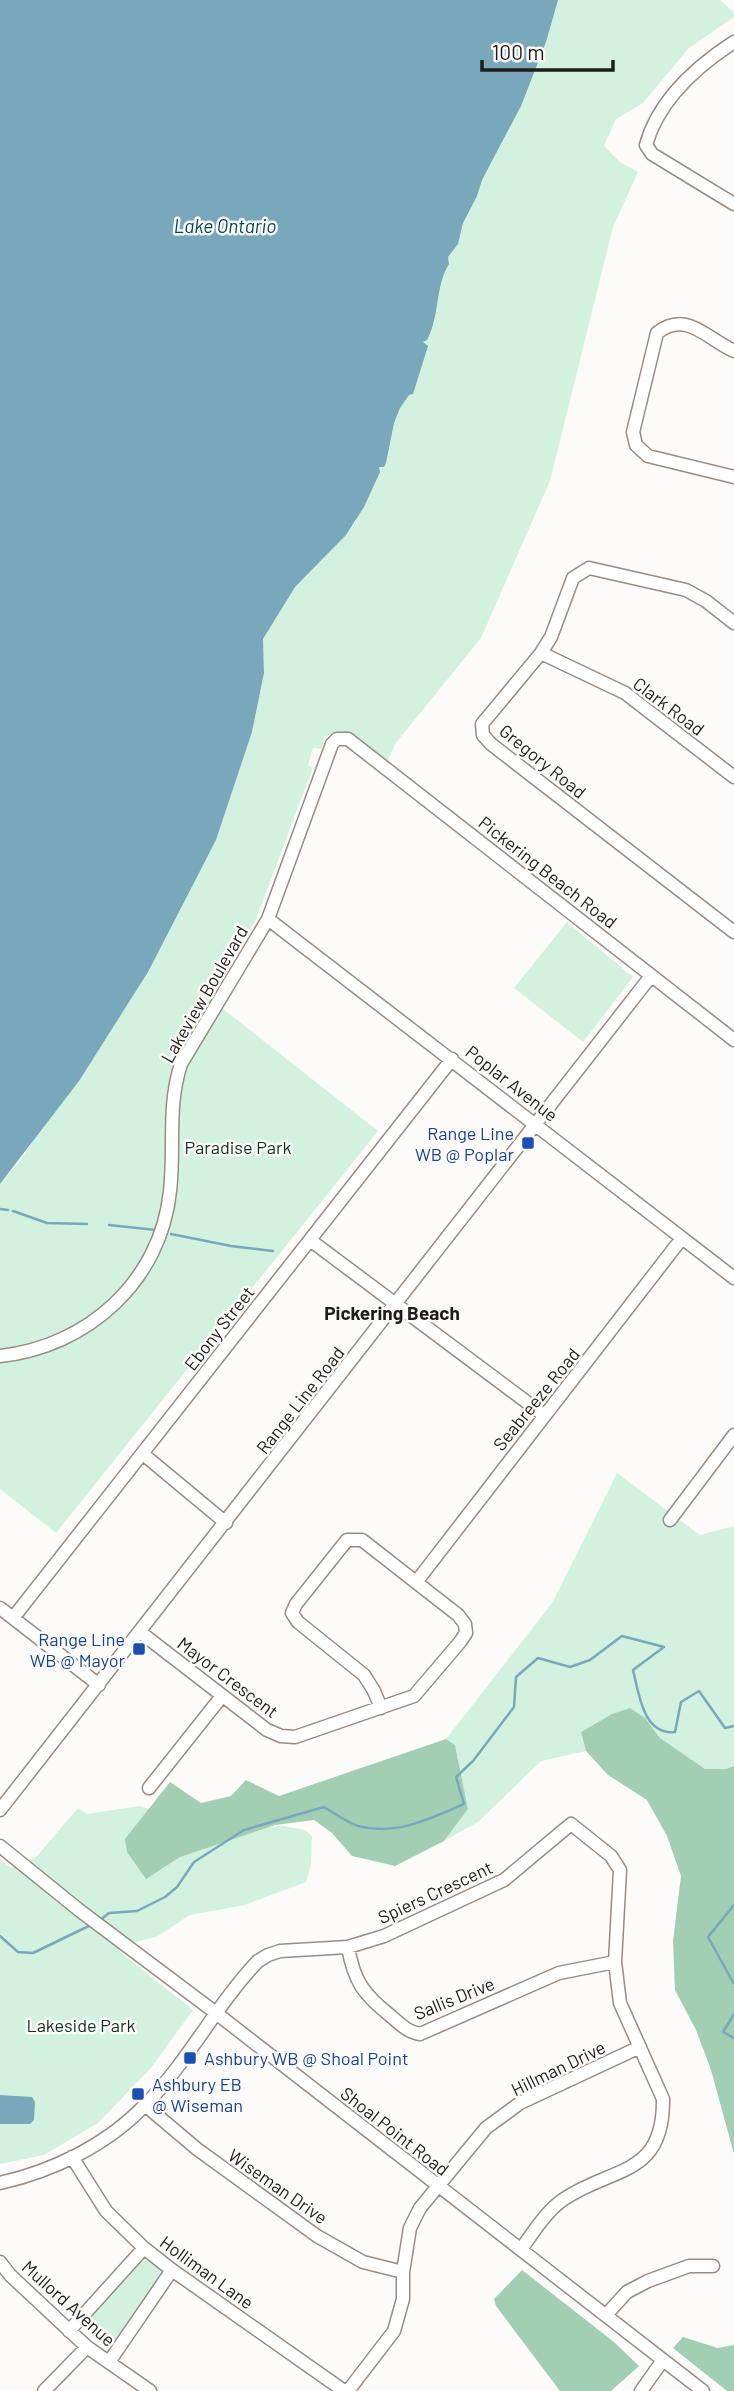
<svg xmlns="http://www.w3.org/2000/svg" width="734" height="2391" viewBox="0 0 734 2391" font-family="Barlow,sans-serif">
  <style>
    .green { fill: #d2f2df }
    .forest { fill: #a2ceb4 }
    .water { fill: #79a8bc }
    .lines { fill: none; stroke-linecap: round; stroke-linejoin: round }
    .stream { stroke: #79a8bc; stroke-width: 2.5 }
    .minor-casing { stroke: #988c84; stroke-width: 15 }
    .minor { stroke: #fff; stroke-width: 12 }
    .transit-dot { fill: #1a4fb4; stroke: #fdfbf9; stroke-width: 2.5 }
    .labels { text-anchor: middle; dominant-baseline: central; stroke-width: 5; stroke-linejoin: round; paint-order: stroke }
    .street-label { font-size: 18px; fill: #211c19; stroke: #fdfbf9 }
    .transit-label { font-size: 18px; fill: #164399; stroke: #fdfbf9; text-anchor: end }
    .park-label { font-size: 18px; fill: #0f3422; stroke: #fdfbf9 }
    .water-label { font-size: 19px; font-style: italic; fill: #02475d; stroke: #fdfbf9 }
    .neighbourhood-label { font-size: 19px; font-weight: bold; fill: #211c19; stroke: #fdfbf9 }
  </style>
  <rect width="100%" height="100%" fill="#fdfbf9"/>
  <path class="green" d="M553,0H720L734,12V17L689,48L643,103L616,119L604,146L620,162L638,172L613,227L550,481L481,638L395,744L387,763C370,749 348,722 325,737L321,749L313,748L308,765L313,768L256,919L208,997L378,1131L56,1533L0,1489V1184L23,1157L216,840L252,732L264,673L263,640L283,592L354,525L394,420L436,281Z
    M567,922L633,977L583,1042L514,988Z
    M617,1473L700,1535L734,1526V1766L726,1769H705L660,1738L645,1718L581,1732L586,1751L541,1761L478,1822L444,1841L468,1809L455,1745L446,1739L552,1603Z
    M139,1806L225,1830L283,1826L305,1830L312,1836L311,1865L306,1882L245,1905L190,1915L158,1936L133,1943L120,1952L193,2010L151,2068L98,2123L44,2155L0,2164V1859L11,1868L37,1856L78,1808L87,1814Z
    M148,2260L161,2269L160,2275L112,2348L81,2325L138,2262Z"/>
  <path class="forest" d="M630,1708L645,1718L660,1738L705,1769H726L734,1766V2154L711,2070L696,2030L675,1990L673,1941L681,1876L667,1836L647,1800L608,1775L586,1751L581,1732L612,1714Z
    M446,1739L455,1745L468,1809L444,1841L395,1866L352,1856L332,1833L314,1820L275,1825L180,1857L146,1879L127,1852L125,1839L170,1782L201,1803L231,1796L246,1780L279,1796Z
    M522,2270L614,2342L639,2366L611,2391H560L496,2306L494,2299Z
    M683,2337L718,2348L734,2345V2391H727L673,2348Z"/>
  <path class="water" d="M0,0H558L546,42L521,106L482,180L477,196L463,223L458,244L448,257L449,264C435,286 440,316 427,340L423,342L428,346L413,394L409,395L400,408L394,423L386,463L384,467H379L380,472L364,507L346,535L295,587L263,639L264,673L252,732L216,840L148,972L79,1081L0,1184Z
    M0,2095L32,2097L35,2102L34,2120L30,2124H0Z"/>
  <g class="lines">
    <path class="stream" d="M0,1209L8,1210
      M13,1211L47,1223L87,1224
      M109,1225L156,1230
      M171,1234L231,1246L273,1251
      M734,1905L708,1937L734,1984
      M99,1921L109,1913L137,1911L165,1897L177,1887L194,1862L244,1830L324,1807C334,1813 346,1822 358,1826C395,1836 430,1819 464,1804L456,1777L473,1761L514,1707L516,1677L538,1658L570,1667L590,1660L622,1636L664,1647L633,1670C639,1694 643,1735 675,1732L681,1702L699,1691L725,1728L734,1726
      M0,1936L18,1952L33,1953L93,1924
      M734,2014L723,2032L734,2038"/>
    <defs>
      <path id="minor" d="M734,42C697,66 658,101 646,145L652,154L734,204
        M734,351C706,338 686,310 657,333L633,432L636,445L648,456L734,477
        M734,623L706,601L686,590L589,568L573,578L551,637L541,653L482,724L483,735L491,744L734,932
        M541,653L625,693L734,777
        M268,919L734,1278
        M310,1240L544,1415
        M0,1356C87,1347 161,1281 170,1191C175,1148 167,1106 181,1064L268,919L332,744L337,739H348L734,1040
        M143,1454L226,1523
        M670,1520L734,1435
        M417,1581L682,1238
        M0,1608L99,1685
        M13,1618L452,1059
        M140,1632L267,1730L281,1736L295,1737L414,1696L460,1642L466,1633L465,1624L458,1615L362,1540H347L296,1604L292,1613L298,1622L364,1675L374,1691L381,1708
        M149,1788L222,1696
        M0,1810L651,976
        M0,1846L79,1910L216,2013L703,2391
        M348,1947C354,1982 364,1995 392,2017C401,2025 408,2032 420,2034L559,1973L615,1962
        M145,2105L197,2149L317,2236L363,2262L403,2272
        M72,2157L106,2211L144,2248L172,2270L344,2391
        M0,2183C53,2171 107,2145 145,2105C188,2062 216,2005 258,1961L268,1955L280,1951L348,1947L384,1936L504,1880L571,1824L611,1856L620,1870L615,1962L620,2003L663,2099C664,2177 613,2166 564,2199C546,2211 534,2232 521,2249
        M0,2262L10,2275L87,2347L150,2391
        M606,2315L627,2292L648,2281L689,2266H713
        M69,2331L144,2248
        M109,2362L172,2270
        M44,2391L87,2347
        M348,2391L394,2331L403,2299V2272L410,2228L420,2208L486,2128L520,2103L640,2047
        M641,2391L663,2360"/>
    </defs>
    <use href="#minor" class="minor-casing"/>
    <use href="#minor" class="minor"/>
  </g>
  <g class="transit-dot">
    <rect x="521" y="1136" width="14" height="14" rx="3.5"/>
    <rect x="132" y="1642" width="14" height="14" rx="3.5"/>
    <rect x="183" y="2051" width="14" height="14" rx="3.5"/>
    <rect x="131" y="2087" width="14" height="14" rx="3.5"/>
  </g>
  <g class="labels">
    <g class="street-label">
      <text transform="translate(669 706) rotate(37)">Clark Road</text>
      <text transform="translate(543 761) rotate(39)">Gregory Road</text>
      <text transform="translate(548 872) rotate(38)">Pickering Beach Road</text>
      <text transform="translate(204 994) rotate(-60)">Lakeview Boulevard</text>
      <text transform="translate(512 1083) rotate(38)">Poplar Avenue</text>
      <text transform="translate(219 1328) rotate(-52)">Ebony Street</text>
      <text transform="translate(536 1399) rotate(-51)">Seabreeze Road</text>
      <text transform="translate(300 1400) rotate(-52)">Range Line Road</text>
      <text transform="translate(228 1677) rotate(37)">Mayor Crescent</text>
      <text transform="translate(435 1892) rotate(-25)">Spiers Crescent</text>
      <text transform="translate(454 1998) rotate(-22)">Sallis Drive</text>
      <text transform="translate(558 2068) rotate(-26)">Hillman Drive</text>
      <text transform="translate(395 2131) rotate(38)">Shoal Point Road</text>
      <text transform="translate(278 2186) rotate(35)">Wiseman Drive</text>
      <text transform="translate(207 2272) rotate(36)">Holliman Lane</text>
      <text transform="translate(69 2303) rotate(42)">Mullord Avenue</text>
    </g>
    <g class="transit-label">
      <text x="514" y="1133">Range Line<tspan x="514" dy="21">WB @ Poplar</tspan></text>
      <text x="125" y="1639">Range Line<tspan x="125" dy="21">WB @ Mayor</tspan></text>
      <text x="204" y="2058" text-anchor="start">Ashbury WB @ Shoal Point</text>
      <text x="152" y="2084" text-anchor="start">Ashbury EB<tspan x="152" dy="21">@ Wiseman</tspan></text>
    </g>
    <g class="park-label">
      <text x="238" y="1147">Paradise Park</text>
      <text x="81" y="2025">Lakeside Park</text>
    </g>
    <g class="water-label">
      <text x="225" y="225">Lake Ontario</text>
    </g>
    <g class="neighbourhood-label">
      <text x="392" y="1312">Pickering Beach</text>
    </g>
  </g>
  <path d="M482 60v10h131v-10" fill="none" stroke="#211c19" stroke-width="3.5"/>
  <text x="492" y="60" font-size="21" fill="#211c19" stroke="#fdfbf9" stroke-width="5" paint-order="stroke">100 m</text>
</svg>
